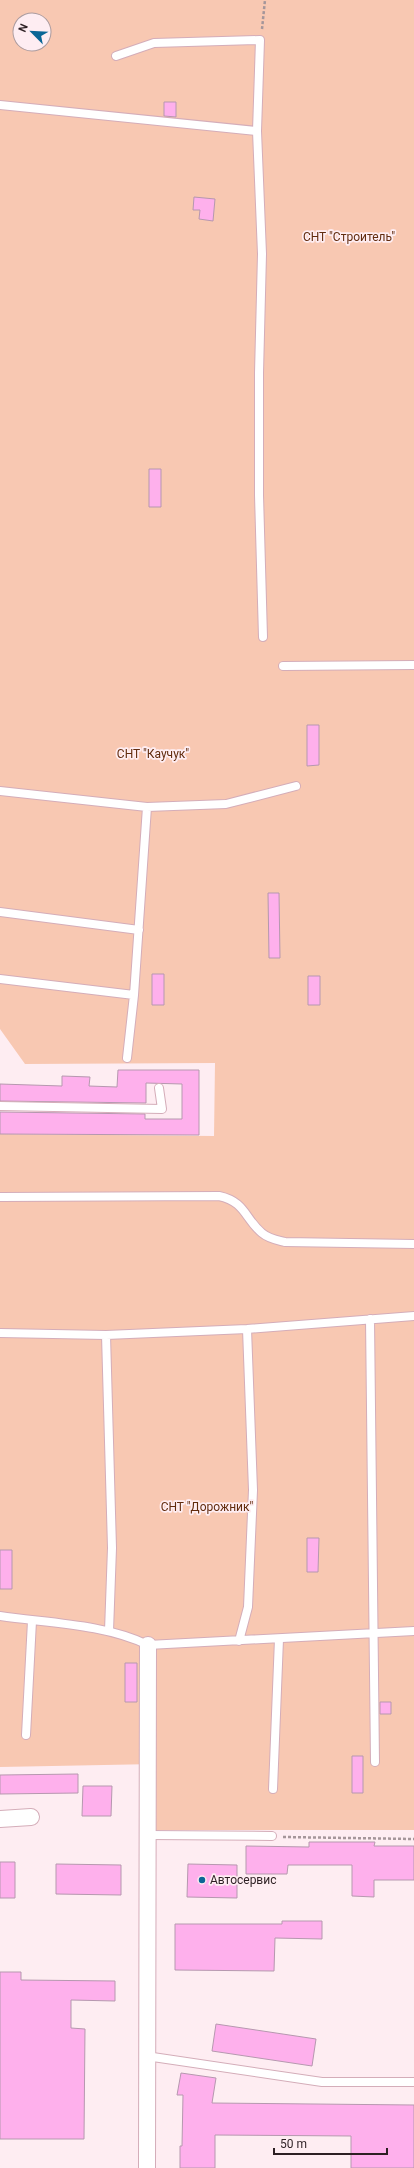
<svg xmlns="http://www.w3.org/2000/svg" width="414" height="2168" viewBox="0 0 414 2168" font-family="Roboto,sans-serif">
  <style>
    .green { fill: #f8c8b2; fill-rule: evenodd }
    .building { fill: #feb0ec; stroke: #b698af }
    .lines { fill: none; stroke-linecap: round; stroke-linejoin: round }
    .lane-casing { stroke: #d4adb9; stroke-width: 10 }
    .street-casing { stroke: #d4adb9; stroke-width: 18 }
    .path { stroke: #a5969a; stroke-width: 2.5; stroke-dasharray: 3 2; stroke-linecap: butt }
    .lane { stroke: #fff; stroke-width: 8 }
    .street { stroke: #fff; stroke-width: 16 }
    .poi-dot { fill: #0a6696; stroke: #feedf2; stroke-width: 1.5 }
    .labels { text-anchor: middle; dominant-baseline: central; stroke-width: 3.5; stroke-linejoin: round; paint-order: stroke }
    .park-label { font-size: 12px; fill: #622c0e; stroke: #feedf2 }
    .poi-label { font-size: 12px; fill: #2d1f23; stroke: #feedf2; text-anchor: start }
  </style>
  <rect width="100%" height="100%" fill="#feedf2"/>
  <path class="green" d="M0,0H414V1830H156V1764L0,1767V1134L214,1136L215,1063L25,1064L0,1029ZM20,20H44V44H20Z"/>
  <path class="building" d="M164,102H176V117L164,116Z
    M194,197L215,199L213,221L199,219L200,210H193Z
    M149,469H161V507H149Z
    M307,725H319V765L307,766Z
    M268,893H279L280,958H269Z
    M152,974H164V1005H152Z
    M308,976H320V1005H308Z
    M118,1070H199V1135L0,1134V1112L145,1114V1119H182V1084L146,1083V1103L0,1101V1084L62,1086V1076L90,1077L89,1086L117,1087Z
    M307,1538H319L318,1572H307Z
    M0,1550H12V1589H0Z
    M125,1663H137V1702H125Z
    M380,1702H391V1714H380Z
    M352,1756H363V1793H352Z
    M78,1774V1793L0,1794V1775Z
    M83,1786H112L111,1816H82Z
    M309,1842H375L374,1846H414V1880H374V1897L352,1896V1865H288L287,1874H246V1846L309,1847Z
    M0,1862H15V1898H0Z
    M56,1864L121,1865V1895L56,1894Z
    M188,1864L237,1865V1898L187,1897Z
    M282,1921H322V1939L275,1938L274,1971L175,1970V1924H282Z
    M0,1972H21V1980L115,1981V2001L71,2000V2028L85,2029L84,2139H0Z
    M216,2024L316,2039L312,2066L212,2051Z
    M181,2073L216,2078L212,2103L414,2105V2168H351V2136L215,2135V2168H180V2146H182L183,2095H177Z"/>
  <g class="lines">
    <defs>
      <path id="lane" d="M116,56L154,43L260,40L257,131L262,254L259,373V495L263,637
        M0,105L257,131
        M283,666L414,665
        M0,791L147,807L226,804L296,786
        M0,912L139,930
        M0,979L134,995L147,807
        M127,1058L134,995
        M0,1106L162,1109L159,1088
        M0,1197L219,1196C246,1202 244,1218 262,1233C269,1239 277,1240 285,1242L414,1244
        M370,1319L375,1762
        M0,1333L106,1335L247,1329L414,1316
        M106,1335L112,1548L109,1631
        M0,1616C48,1623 105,1624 148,1645L414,1631
        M239,1641L248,1607L253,1490L247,1329
        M26,1735L32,1621
        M273,1789L279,1639
        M148,1835L272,1836
        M146,2056L322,2082H414"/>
      <path id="street" d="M0,1819L31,1817
        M147,2168L148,1645"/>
    </defs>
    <use href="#lane" class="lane-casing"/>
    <use href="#street" class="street-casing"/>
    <path class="path" d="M262,29L265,0
      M283,1837L414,1839"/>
    <use href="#lane" class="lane"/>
    <use href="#street" class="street"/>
  </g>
  <circle class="poi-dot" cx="202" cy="1880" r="4"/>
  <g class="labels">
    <g class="park-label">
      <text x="349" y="237">СНТ "Строитель"</text>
      <text x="153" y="754">СНТ "Каучук"</text>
      <text x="207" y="1507">СНТ "Дорожник"</text>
    </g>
    <g class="poi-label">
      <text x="210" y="1880">Автосервис</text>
    </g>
  </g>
  <g transform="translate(32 32) rotate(294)"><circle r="19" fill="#feedf2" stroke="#aa9b9f"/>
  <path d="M0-3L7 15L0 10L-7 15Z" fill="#0a6696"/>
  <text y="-6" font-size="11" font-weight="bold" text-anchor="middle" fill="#2d1f23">N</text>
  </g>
  <path d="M274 2148v6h113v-6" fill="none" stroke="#2d1f23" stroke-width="2"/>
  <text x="280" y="2148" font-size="12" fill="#2d1f23" stroke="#feedf2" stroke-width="3" paint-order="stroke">50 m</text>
</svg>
